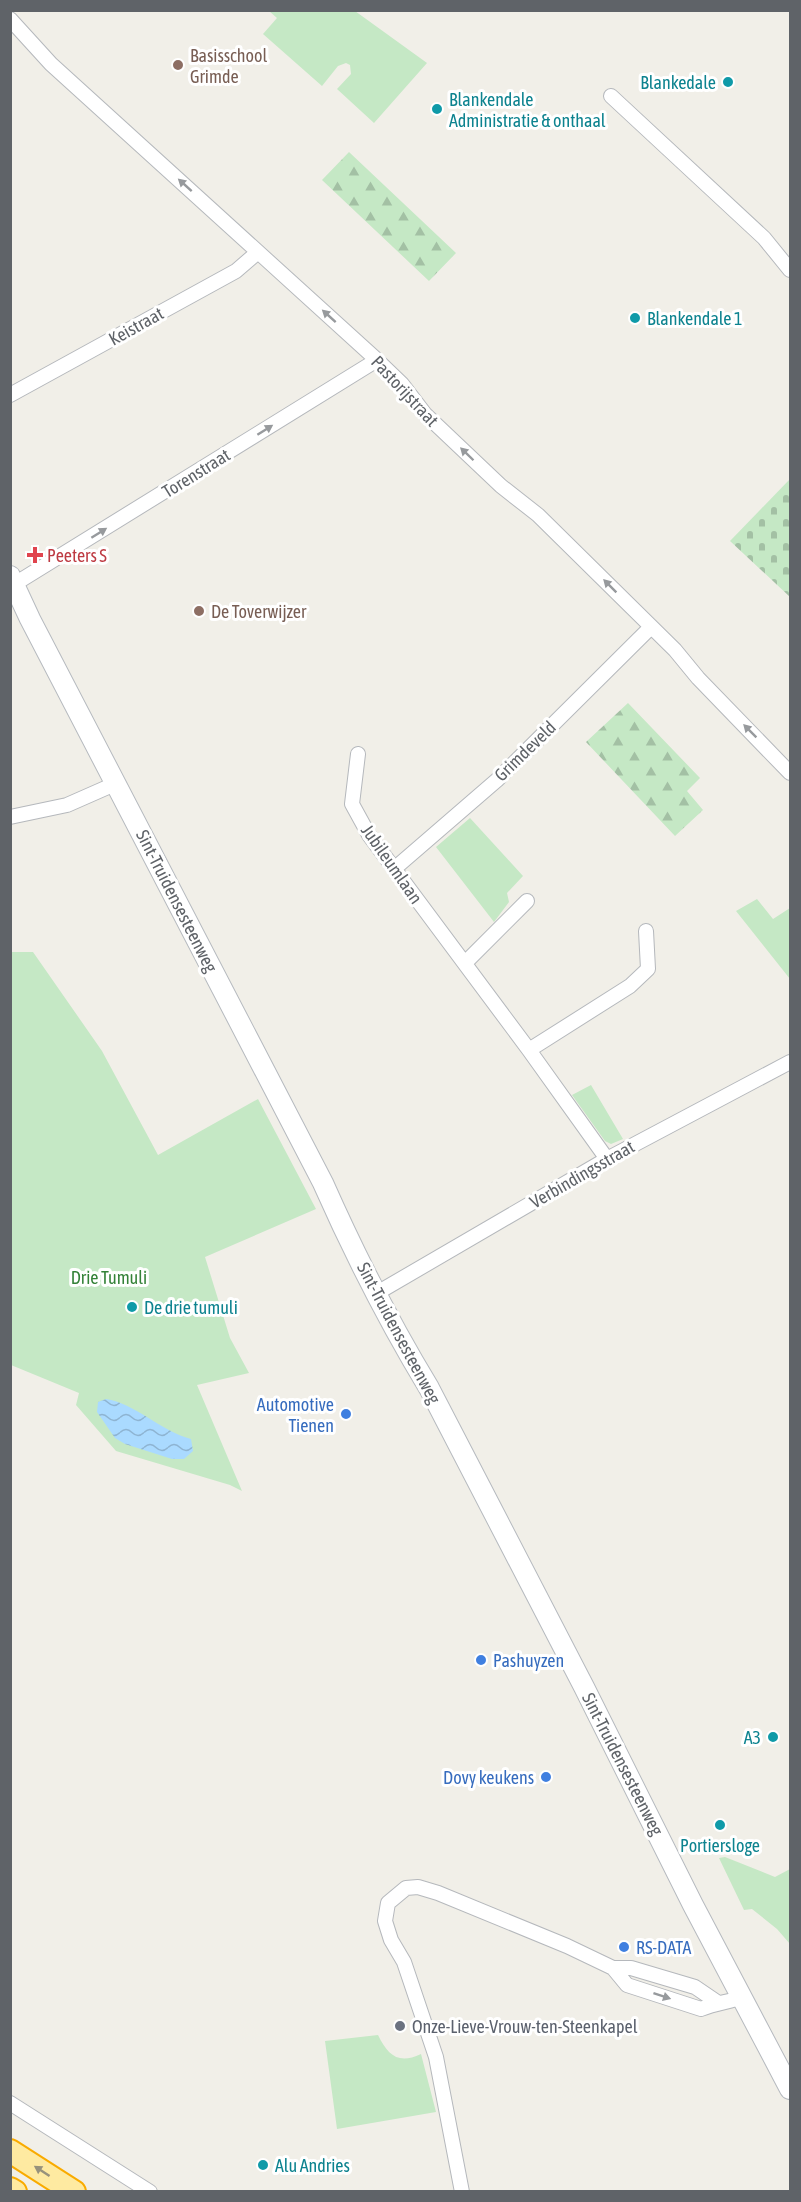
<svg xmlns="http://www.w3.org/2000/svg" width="801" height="2202" viewBox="0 0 801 2202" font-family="'Asap Condensed',sans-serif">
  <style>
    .green { fill: #c5e8c5 }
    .forest { fill: url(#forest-firs) }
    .cemetery { fill: url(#cemetery-stones) }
    .water { fill: url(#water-waves) }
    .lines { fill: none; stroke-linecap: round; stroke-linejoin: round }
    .minor-casing { stroke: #b5b8bc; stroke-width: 16 }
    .secondary-casing { stroke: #b6babf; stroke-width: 22 }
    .trunk-casing { stroke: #f9ab00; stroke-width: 26 }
    .minor { stroke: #fff; stroke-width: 14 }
    .secondary { stroke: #fff; stroke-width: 20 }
    .trunk { stroke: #feeaa1; stroke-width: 22 }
    .oneway { fill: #979a9d }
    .oneway2 { fill: #97927c }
    .education-dot { fill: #8d6e63; stroke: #fff; stroke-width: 2 }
    .culture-dot { fill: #0f9aa8; stroke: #fff; stroke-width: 2 }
    .health-dot { fill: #e0444e; stroke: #fff; stroke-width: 2 }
    .shop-dot { fill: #3f7fe0; stroke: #fff; stroke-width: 2 }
    .worship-dot { fill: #6b7280; stroke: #fff; stroke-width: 2 }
    .labels { text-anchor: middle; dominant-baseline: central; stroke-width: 6; stroke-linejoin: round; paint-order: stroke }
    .education-label { font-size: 18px; fill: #785e54; stroke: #fff; text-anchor: start }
    .culture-label { font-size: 18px; fill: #0d838f; stroke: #fff; text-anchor: start }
    .street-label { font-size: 18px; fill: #5f6368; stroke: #fff }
    .health-label { font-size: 18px; fill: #be3a42; stroke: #fff; text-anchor: start }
    .park-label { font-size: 18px; fill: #348238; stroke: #fff }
    .shop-label { font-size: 18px; fill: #366cbe; stroke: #fff; text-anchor: end }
    .worship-label { font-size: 18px; fill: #5b616d; stroke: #fff; text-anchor: start }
  </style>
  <defs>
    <pattern id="forest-firs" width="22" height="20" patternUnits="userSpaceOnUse" patternTransform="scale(1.5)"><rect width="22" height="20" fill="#c5e8c5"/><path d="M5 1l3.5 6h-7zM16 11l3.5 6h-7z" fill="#a3c0a4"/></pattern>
    <pattern id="cemetery-stones" width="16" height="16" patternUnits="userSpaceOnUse" patternTransform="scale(1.5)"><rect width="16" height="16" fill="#c5e8c5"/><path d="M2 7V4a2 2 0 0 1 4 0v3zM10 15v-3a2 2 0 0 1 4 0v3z" fill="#a3c0a4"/></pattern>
    <pattern id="water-waves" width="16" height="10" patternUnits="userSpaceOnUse" patternTransform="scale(1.5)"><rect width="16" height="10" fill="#aadaff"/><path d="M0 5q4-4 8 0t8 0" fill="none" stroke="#8eb4d2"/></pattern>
  </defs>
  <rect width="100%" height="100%" fill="#f1efe8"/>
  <path class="green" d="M269,11H355L427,63L374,123L337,89L351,74L350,65L346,63L338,66L322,86L263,34L277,18Z
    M470,818L523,876L507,893L509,902L494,922L436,847Z
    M757,899L773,919L790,908V979L736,911Z
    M11,952H33L102,1051L158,1155L258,1099L316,1209L205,1257L230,1338L249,1373L197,1385L242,1491L230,1485L116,1451L76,1405L79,1393L11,1365Z
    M591,1085L623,1139L611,1144L605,1141L572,1095Z
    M725,1857L775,1877L790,1869V1944L777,1929L752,1909L744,1910L719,1858Z
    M378,2035C388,2055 398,2065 421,2054L436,2112L337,2129L325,2041Z"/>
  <path class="forest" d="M349,152L456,253L429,281L322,180Z
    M628,703L700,778L687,791L703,810L675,836L586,742Z"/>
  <path class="cemetery" d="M790,479V597L730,541Z"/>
  <path class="water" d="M106,1399C134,1403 161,1431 191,1439L193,1451L184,1459H172L125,1444L115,1438L97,1412L98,1402Z"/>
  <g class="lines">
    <defs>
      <path id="minor" d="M10,19L51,64L377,360L402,384L425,414L501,486L538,515L675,650L698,678L790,773
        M611,96L764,238L790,270
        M10,395L236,271L258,252
        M13,585L377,360
        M358,754L352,804L369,835L529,1050L607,1159
        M10,817L67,805L117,783
        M394,869L497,780L651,627
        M465,963L527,901
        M529,1050L630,986L648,969L646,931
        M377,1293L607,1159L790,1062
        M613,1968H631L695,1987L717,2002
        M10,2103L150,2192
        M462,2192L436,2057L404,1962L391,1940L385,1921L388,1903L406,1888L418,1887L438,1893L567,1946L613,1968L627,1985L701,2009C715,2003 729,2002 743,1997"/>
      <path id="secondary" d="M10,576L30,619L323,1183C354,1253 389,1322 429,1388L584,1687L693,1905L790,2089"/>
      <path id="trunk" d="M10,2151L74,2192
        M10,2189L15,2192"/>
    </defs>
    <use href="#minor" class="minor-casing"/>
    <use href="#secondary" class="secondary-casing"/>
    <use href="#trunk" class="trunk-casing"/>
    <use href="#minor" class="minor"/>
    <use href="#secondary" class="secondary"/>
    <use href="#trunk" class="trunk"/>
  </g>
  <defs><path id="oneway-solid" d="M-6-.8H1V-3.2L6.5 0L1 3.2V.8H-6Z" transform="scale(1.5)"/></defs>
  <g class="oneway">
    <use href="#oneway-solid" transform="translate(185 185) rotate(-138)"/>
    <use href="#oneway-solid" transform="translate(329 316) rotate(-138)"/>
    <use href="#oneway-solid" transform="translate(265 430) rotate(-32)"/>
    <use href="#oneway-solid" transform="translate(467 454) rotate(-136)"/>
    <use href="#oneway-solid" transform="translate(99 533) rotate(-32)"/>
    <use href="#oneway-solid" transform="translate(610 586) rotate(-135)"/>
    <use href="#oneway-solid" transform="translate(750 731) rotate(-135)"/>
    <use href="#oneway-solid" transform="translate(662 1996) rotate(18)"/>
  </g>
  <use class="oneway2" href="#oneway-solid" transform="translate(42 2171) rotate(-147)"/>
  <g class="education-dot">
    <circle cx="178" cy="65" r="6"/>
    <circle cx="199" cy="611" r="6"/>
  </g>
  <g class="culture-dot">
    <circle cx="728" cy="82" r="6"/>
    <circle cx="437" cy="109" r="6"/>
    <circle cx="635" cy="318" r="6"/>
    <circle cx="132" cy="1307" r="6"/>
    <circle cx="773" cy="1737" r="6"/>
    <circle cx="720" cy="1825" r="6"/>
    <circle cx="263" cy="2165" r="6"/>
  </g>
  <path class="health-dot" d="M32 546h6v6h6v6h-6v6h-6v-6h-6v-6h6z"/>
  <g class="shop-dot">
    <circle cx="346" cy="1414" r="6"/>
    <circle cx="481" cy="1660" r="6"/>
    <circle cx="546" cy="1777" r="6"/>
    <circle cx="624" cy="1947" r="6"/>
  </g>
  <circle class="worship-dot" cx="400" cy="2026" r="6"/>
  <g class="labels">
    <g class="education-label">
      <text x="190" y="55">Basisschool<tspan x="190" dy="21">Grimde</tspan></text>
      <text x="211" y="611">De Toverwijzer</text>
    </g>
    <g class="culture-label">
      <text x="716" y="82" text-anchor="end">Blankedale</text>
      <text x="449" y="99">Blankendale<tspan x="449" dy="21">Administratie &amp; onthaal</tspan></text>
      <text x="647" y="318">Blankendale 1</text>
      <text x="144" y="1307">De drie tumuli</text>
      <text x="761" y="1737" text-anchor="end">A3</text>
      <text x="720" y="1845" text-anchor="middle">Portiersloge</text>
      <text x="275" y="2165">Alu Andries</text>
    </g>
    <g class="street-label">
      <text transform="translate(136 326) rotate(-29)">Keistraat</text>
      <text transform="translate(405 391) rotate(47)">Pastorijstraat</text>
      <text transform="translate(196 473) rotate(-32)">Torenstraat</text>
      <text transform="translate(525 751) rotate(-44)">Grimdeveld</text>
      <text transform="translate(392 864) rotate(55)">Jubileumlaan</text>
      <text transform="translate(177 901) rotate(63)">Sint-Truidensesteenweg</text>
      <text transform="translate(582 1174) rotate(-30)">Verbindingsstraat</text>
      <text transform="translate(399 1333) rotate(62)">Sint-Truidensesteenweg</text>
      <text transform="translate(623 1764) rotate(63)">Sint-Truidensesteenweg</text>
    </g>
    <g class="health-label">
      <text x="47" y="555">Peeters S</text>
    </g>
    <g class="park-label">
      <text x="109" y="1277">Drie Tumuli</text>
    </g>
    <g class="shop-label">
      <text x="334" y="1404">Automotive<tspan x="334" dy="21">Tienen</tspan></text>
      <text x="493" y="1660" text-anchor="start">Pashuyzen</text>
      <text x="534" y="1777">Dovy keukens</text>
      <text x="636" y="1947" text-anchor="start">RS-DATA</text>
    </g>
    <g class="worship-label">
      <text x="412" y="2026">Onze-Lieve-Vrouw-ten-Steenkapel</text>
    </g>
  </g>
  <rect width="801" height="2202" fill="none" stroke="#5f6368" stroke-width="24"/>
</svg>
